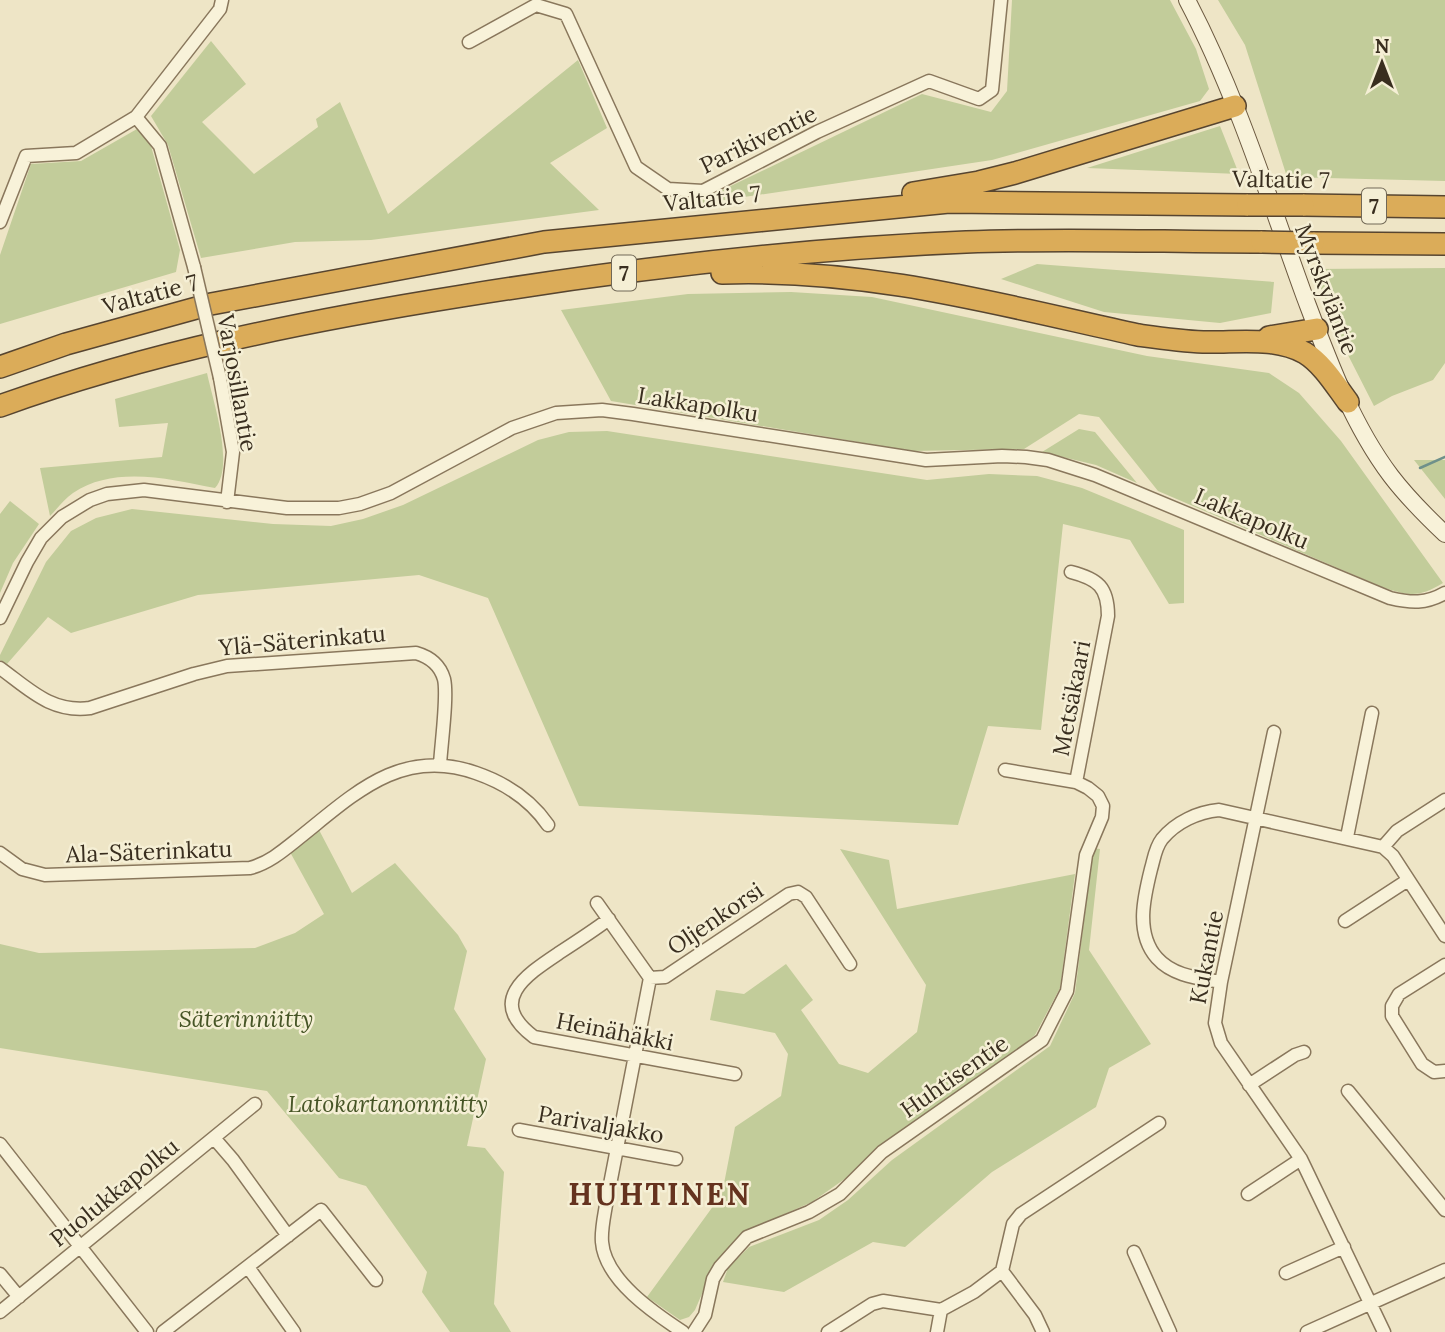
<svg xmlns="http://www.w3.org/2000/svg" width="1445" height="1332" viewBox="0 0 1445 1332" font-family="Lora,serif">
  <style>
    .green { fill: #c2cc9a }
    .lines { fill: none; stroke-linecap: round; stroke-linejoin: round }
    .stream { stroke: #6e908a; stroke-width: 2.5 }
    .street-casing { stroke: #89775c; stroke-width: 15 }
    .secondary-casing { stroke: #6b583f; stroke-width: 18 }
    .highway-casing { stroke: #574530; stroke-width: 24 }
    .street { stroke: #f8f2d9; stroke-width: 12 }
    .secondary { stroke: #f8f2d9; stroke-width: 16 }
    .highway { stroke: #dbac59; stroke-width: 21 }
    .street-bridge-casing { stroke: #89775c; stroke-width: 15; stroke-linecap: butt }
    .highway-bridge-casing { stroke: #574530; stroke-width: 24; stroke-linecap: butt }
    .street-bridge { stroke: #f8f2d9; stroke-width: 12 }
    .highway-bridge { stroke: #dbac59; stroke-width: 21 }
    .labels { text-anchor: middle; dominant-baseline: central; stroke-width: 5; stroke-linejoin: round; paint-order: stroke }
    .shield { fill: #f5efd5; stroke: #716856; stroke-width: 2 }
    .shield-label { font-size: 21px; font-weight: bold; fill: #392e1f }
    .street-label { font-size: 23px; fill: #392e1f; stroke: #f5efd5 }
    .park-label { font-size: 23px; font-style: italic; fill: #465526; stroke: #f5efd5 }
    .district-label { font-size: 30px; font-weight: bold; letter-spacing: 2px; fill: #65331f; stroke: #f5efd5 }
  </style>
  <rect width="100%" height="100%" fill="#eee5c6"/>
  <path class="green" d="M1012,0H1170L1196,49L1209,89L1200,101L992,160L691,205L922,94L991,112L1007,91Z
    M1218,0H1445V181L1287,177L1245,45Z
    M211,41L246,84L202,122L254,174L318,127L316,119L340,102L388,214L578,60L607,128L550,163L599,210L371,240L295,242L201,258L168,145L151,116Z
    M1220,126L1239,174L1087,168Z
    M137,129L151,146L180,250L176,272L0,324V255L31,164L81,161Z
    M1037,264L1274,282L1271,313L1220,323L1104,312L1001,279Z
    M1445,268V363L1433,380L1392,396L1374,406L1349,357L1313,269Z
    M791,292L872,297L1147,356L1269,373L1299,393L1341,441L1443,583C1418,598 1409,596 1382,587L1158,491L1099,417L1079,414L1024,449L912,451L611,401L561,310L688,294Z
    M207,373C213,401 235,466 215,488C170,479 114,465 73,493C64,499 57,509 50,516L40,468L162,457L168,423L119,427L115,399Z
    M1079,429L1095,432L1137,483L1096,465L1042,452Z
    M607,431L927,480L989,474L1037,476L1082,488L1184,530V603L1169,604L1130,540L1063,524L1041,730L988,726L958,825L579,806L488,598L419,575L198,595L71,633L48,617L7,664L0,660V655L46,562L71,531L96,518L132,509L273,524L331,526L363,519L403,505L538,440L569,432Z
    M1414,460H1445V499Z
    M10,501L39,524L13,563L0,593V514Z
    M318,828L352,893L395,863L458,935L467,951L454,1009L486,1059L467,1146L485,1148L504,1172L494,1304L511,1332H450L422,1292L427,1272L366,1186L339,1178L267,1091L0,1048V944L39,953L255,948L295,933L324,914L290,852Z
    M1093,848L1100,849L1089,950L1151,1044L1109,1068L1096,1107L992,1172L905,1247L873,1242L784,1292L723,1282L728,1268L749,1247L819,1220L848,1200L892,1160L1050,1046L1075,993Z
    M840,849L889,860L897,909L1075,874L1060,988L1035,1035L1007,1058L886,1143L846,1178L812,1202L746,1231L714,1266L695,1310L689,1317L680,1320L647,1297L722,1194L735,1127L781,1096L788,1054L775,1033L710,1020L716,990L744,994L786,964L813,1000L801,1010L839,1064L868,1073L917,1032L926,985Z"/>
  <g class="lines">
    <path class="stream" d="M1420,468L1445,457"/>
    <defs>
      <path id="street" d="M469,42L536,5L566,14L636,167L668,189L703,191L817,132L929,81L979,99L992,90L1001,0
        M136,117L160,146L194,267
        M0,222L26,156L76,153L136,117L220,9L222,0
        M220,378L233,452L227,502
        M1071,572C1098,579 1108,587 1108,616L1076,782
        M0,618L27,562L41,538L62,517L90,500L107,494L144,490L287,508H339L360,504L391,493L512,428L556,413L602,410L633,414L926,460L1002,456L1026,457L1048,460L1095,475L1390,598C1411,603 1426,604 1445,593
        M0,668C29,689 51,713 90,708L194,674L227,666L416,653C430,657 440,665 444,679C448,696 441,745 440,765
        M1274,732L1221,982L1215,1023L1221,1043L1301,1159L1384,1332
        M1347,837L1372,713
        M1383,847L1397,831L1445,800
        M0,853L22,869L45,875L250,868C269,863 284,850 299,838C353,795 401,746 476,773C505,783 530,799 548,825
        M597,903L650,978L606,1205C604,1217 601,1230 602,1242C605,1280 654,1313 683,1332
        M609,919C593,931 576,942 559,953C526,975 486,1001 534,1037L735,1074
        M1345,921L1408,880
        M1445,965L1399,994L1392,1006V1016L1422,1064L1434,1072L1445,1071
        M650,978L665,977L789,894L798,892L806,897L850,964
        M1221,982C1198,978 1173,976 1157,958C1135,933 1144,897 1151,869C1154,859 1155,848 1162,839C1176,822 1198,812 1219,810L1383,847L1393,856L1445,936
        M1249,1085L1295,1055L1304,1052
        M1348,1091L1445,1210
        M519,1130L676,1159
        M214,1138L233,1160L288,1236
        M0,1144L147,1332
        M1248,1194L1301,1159
        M1134,1252L1170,1332
        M248,1267L294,1332
        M1002,1271L1035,1315L1043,1332
        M1286,1273L1344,1247
        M0,1274L19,1297
        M0,1312L255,1104
        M163,1332L321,1210L376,1280
        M694,1332L705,1315L713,1279L720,1267L747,1237L809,1212L840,1194L882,1152L1042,1040L1067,991L1086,855L1102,817L1103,806L1098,796L1088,788L1076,782L1005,770
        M828,1332L872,1304L883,1301L941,1310L974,1292L1002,1271L1013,1224L1021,1214L1159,1123
        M937,1332L941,1310
        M1307,1332L1445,1270"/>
      <path id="secondary" d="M1187,0C1236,93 1268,196 1304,295C1327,356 1351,423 1391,476C1407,497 1426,516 1445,534"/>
      <path id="highway" d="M913,193L979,182L1015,173L1235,106
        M1303,205L1445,207
        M1313,243L1445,244
        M722,273C868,268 997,304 1138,335C1160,338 1181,341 1203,342C1237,343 1274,336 1305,353C1323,364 1336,386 1348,402
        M1269,337L1317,329
        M0,367L66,344L211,304L544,242L949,202L1248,205
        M0,406C150,352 305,321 462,296C629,269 797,249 966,242C1065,238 1164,242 1262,242"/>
    </defs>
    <use href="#street" class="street-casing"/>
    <use href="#secondary" class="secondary-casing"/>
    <use href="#highway" class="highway-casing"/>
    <use href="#street" class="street"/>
    <use href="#secondary" class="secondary"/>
    <use href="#highway" class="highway"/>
    <defs>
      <path id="street-bridge" d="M194,267L220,378"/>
      <path id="highway-bridge" d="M1248,205H1303
        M1262,242L1313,243"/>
    </defs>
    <use href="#street-bridge" class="street-bridge-casing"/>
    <use href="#highway-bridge" class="highway-bridge-casing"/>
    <use href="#street-bridge" class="street-bridge"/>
    <use href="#highway-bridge" class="highway-bridge"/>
  </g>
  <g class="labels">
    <g class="shield">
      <rect x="1362" y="188.5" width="24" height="35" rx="5"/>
      <rect x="612" y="255.5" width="24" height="35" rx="5"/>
    </g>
    <g class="shield-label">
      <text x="1374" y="206">7</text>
      <text x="624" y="273">7</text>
    </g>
    <g class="street-label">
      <text transform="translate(758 139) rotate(-26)">Parikiventie</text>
      <text transform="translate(1281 179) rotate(1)">Valtatie 7</text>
      <text transform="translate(712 198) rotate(-6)">Valtatie 7</text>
      <text transform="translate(1327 289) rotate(69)">Myrskyläntie</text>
      <text transform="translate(150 294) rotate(-15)">Valtatie 7</text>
      <text transform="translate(238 383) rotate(80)">Varjosillantie</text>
      <text transform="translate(698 404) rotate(9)">Lakkapolku</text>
      <text transform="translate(1252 518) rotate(23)">Lakkapolku</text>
      <text transform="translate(302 640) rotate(-5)">Ylä-Säterinkatu</text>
      <text transform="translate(1071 698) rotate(-79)">Metsäkaari</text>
      <text transform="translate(149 851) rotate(-2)">Ala-Säterinkatu</text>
      <text transform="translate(715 918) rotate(-34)">Oljenkorsi</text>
      <text transform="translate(1206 957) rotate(-79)">Kukantie</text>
      <text transform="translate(615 1031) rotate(11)">Heinähäkki</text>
      <text transform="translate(954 1076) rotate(-35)">Huhtisentie</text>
      <text transform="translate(601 1124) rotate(10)">Parivaljakko</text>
      <text transform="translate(114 1192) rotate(-39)">Puolukkapolku</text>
    </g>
    <g class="park-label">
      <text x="246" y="1018">Säterinniitty</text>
      <text x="388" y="1103">Latokartanonniitty</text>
    </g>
    <g class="district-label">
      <text x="660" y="1194">HUHTINEN</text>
    </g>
  </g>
  <g transform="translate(1382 63)" stroke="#f5efd5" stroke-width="5" paint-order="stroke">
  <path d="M0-5L12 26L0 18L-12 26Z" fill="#392e1f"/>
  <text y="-10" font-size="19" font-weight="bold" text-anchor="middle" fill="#392e1f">N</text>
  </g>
</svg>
